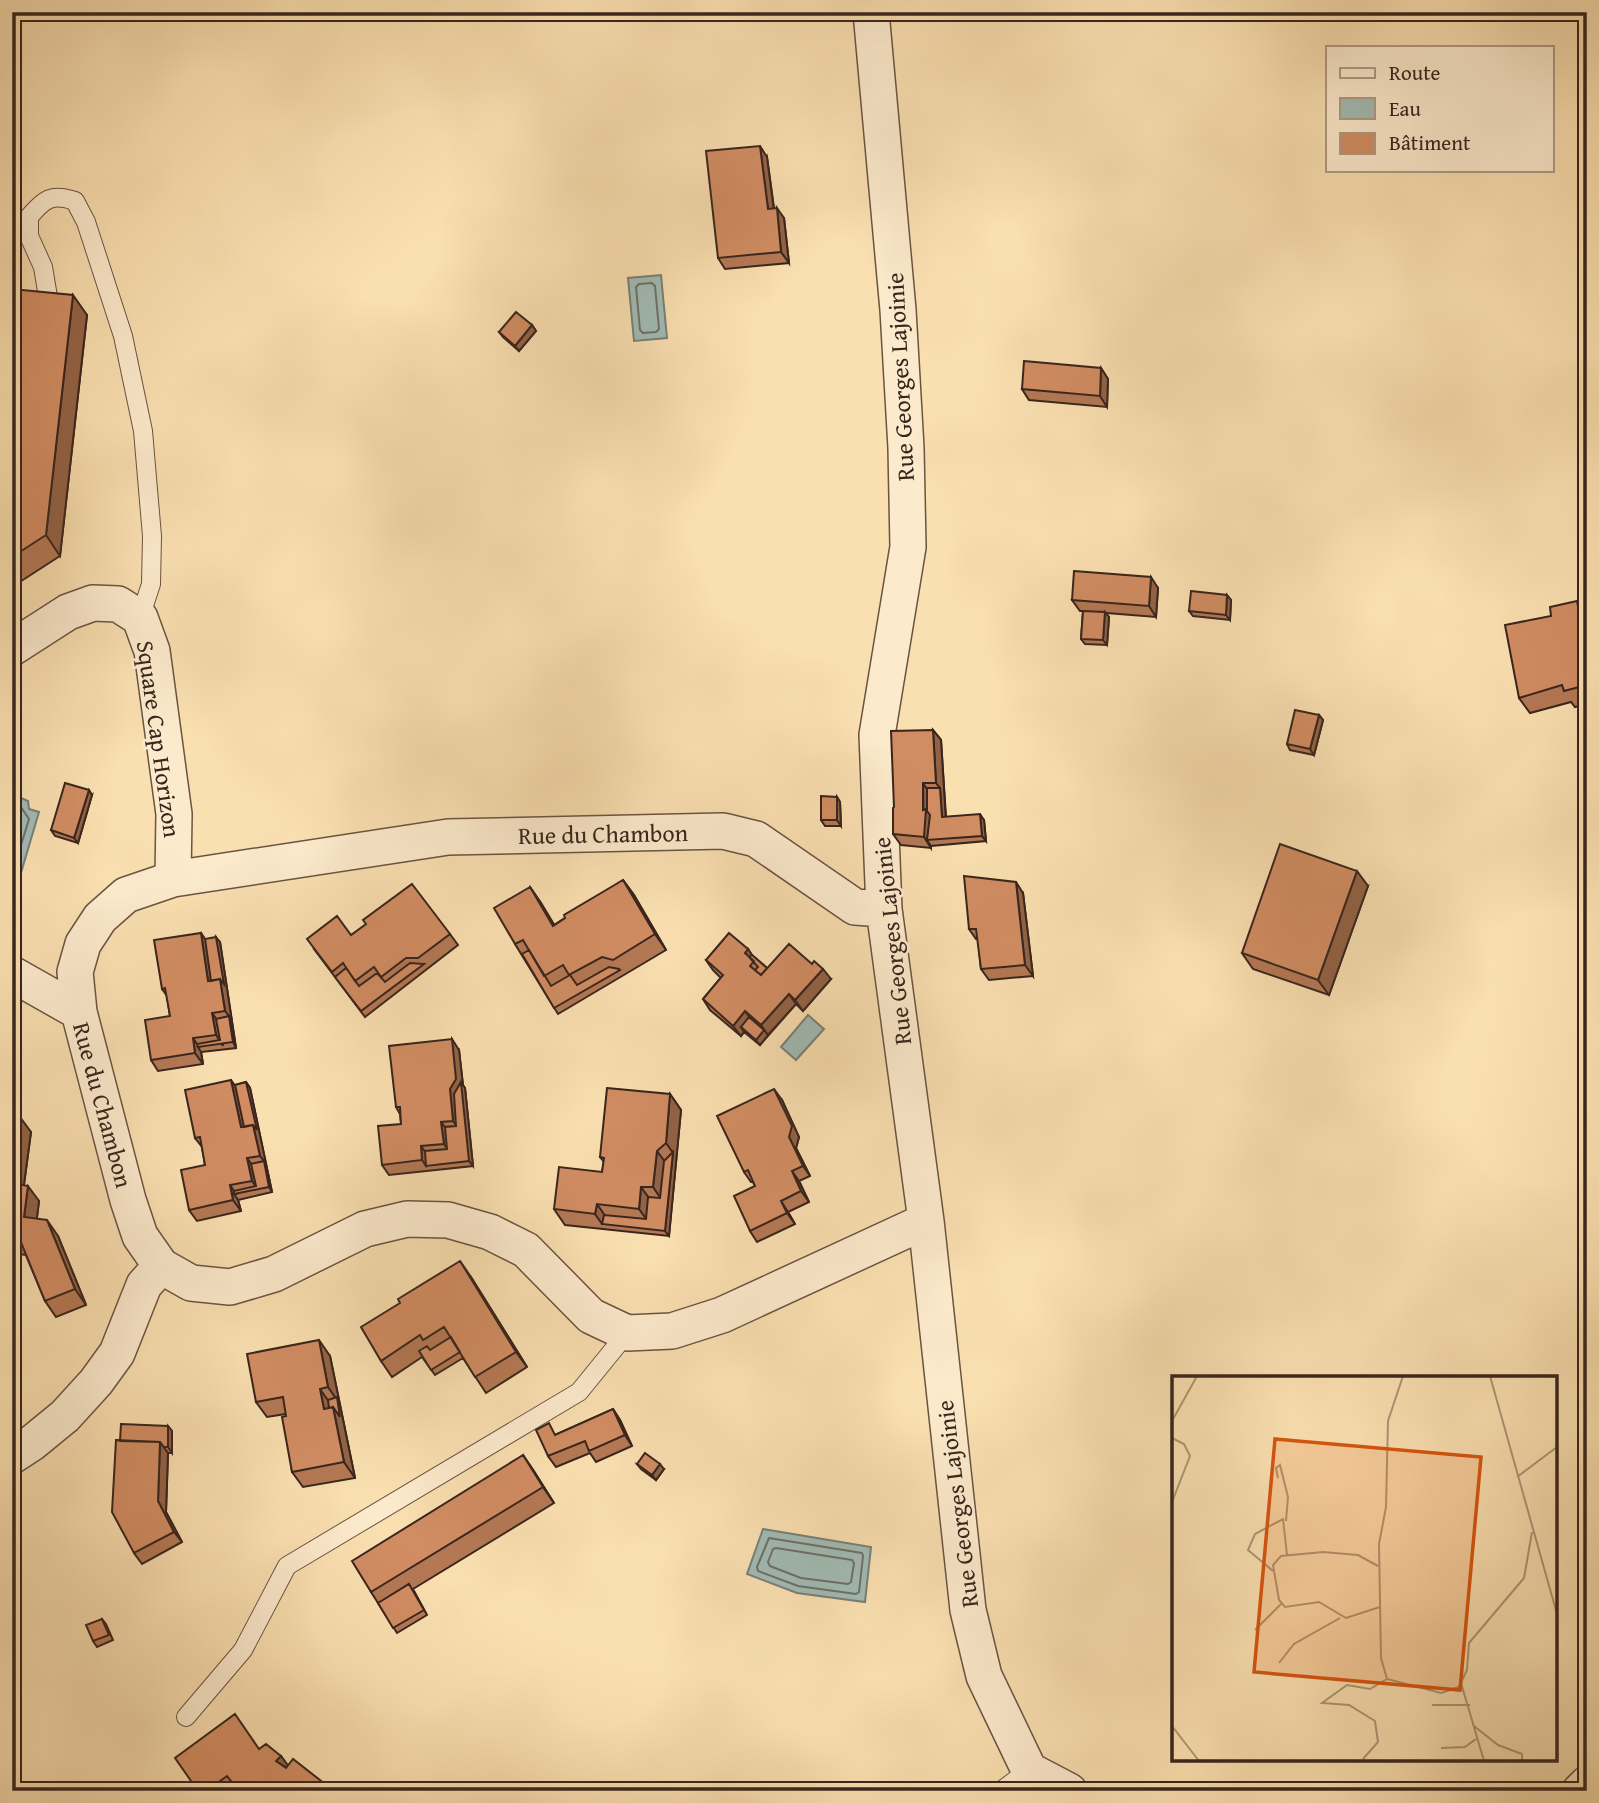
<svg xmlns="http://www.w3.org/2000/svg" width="1599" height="1803" viewBox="0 0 1599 1803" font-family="'Gentium Book Plus',serif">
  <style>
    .water { fill: #a1bbb4; stroke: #777f78; stroke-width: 2 }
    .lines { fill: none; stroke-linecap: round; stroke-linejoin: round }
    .shore { stroke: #6d7068; stroke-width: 2 }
    .lane-casing { stroke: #695442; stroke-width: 20 }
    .street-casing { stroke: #695442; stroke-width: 38 }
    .lane { stroke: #fceacc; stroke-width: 18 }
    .street { stroke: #fceacc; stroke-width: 35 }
    .wall { fill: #b47854; stroke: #39251d; stroke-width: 2 }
    .shaded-wall { fill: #926245; stroke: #39251d; stroke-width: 2 }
    .building { fill: #d18c62; stroke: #39251d; stroke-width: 2 }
    .labels { text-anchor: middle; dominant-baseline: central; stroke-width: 5; stroke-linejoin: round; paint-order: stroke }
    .street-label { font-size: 24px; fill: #39251d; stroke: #fceacc }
    .inset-road { fill: none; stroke: #ad9575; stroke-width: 2 }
    .view { fill: #d6540e; fill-opacity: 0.15; stroke: #d6540e; stroke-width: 3.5 }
    .inset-edge { fill: none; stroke: #39251d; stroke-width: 3.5 }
  </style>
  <rect width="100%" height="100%" fill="#fadfb0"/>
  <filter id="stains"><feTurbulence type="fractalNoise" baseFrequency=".00286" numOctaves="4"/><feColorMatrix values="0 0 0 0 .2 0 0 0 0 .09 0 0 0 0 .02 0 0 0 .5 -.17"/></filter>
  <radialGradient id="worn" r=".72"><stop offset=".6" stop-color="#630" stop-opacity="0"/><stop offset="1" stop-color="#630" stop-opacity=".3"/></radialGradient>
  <path class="water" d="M661,275L667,338L634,341L628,278Z
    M21,798L28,801L29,809L39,812L18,883L12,881V803L15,799Z
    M808,1015L824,1029L796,1060L781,1047Z
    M763,1529L871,1547L865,1602L797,1593L747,1574Z"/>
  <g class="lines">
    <path class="shore" d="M652,283L655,286L659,329L656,332L643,333L640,330L636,287L639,284Z
      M12,807H21L29,819L12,875
      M769,1538L862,1553L863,1556L859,1592L856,1594L798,1586L758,1571L757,1567Z
      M776,1548L852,1560L854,1563L851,1582L848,1584L801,1578L770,1566L768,1562L773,1549Z"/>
    <defs>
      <path id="lane" d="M48,297L43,267L29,236V217C44,199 52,193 75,201L86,222L123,336L143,431L152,536L151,584L140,618
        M186,1717L243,1650L287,1566L579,1392L627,1333
        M1001,1791L1029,1770"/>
      <path id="street" d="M871,12L898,310L906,448L908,547L877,735L884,909L926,1221L968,1610L984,1676L1029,1770L1069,1791
        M12,648L68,612L93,603L118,604L140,618L152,651L174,814L173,879
        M884,909L855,907L756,839L723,831L448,837L173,879L126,895L100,918L83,944L75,972L79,1012L128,1200L140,1236L161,1266L191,1283L230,1287L274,1274L365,1229L407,1219L448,1220L490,1232L526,1250L591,1316L627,1333L672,1331L722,1315L926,1221
        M12,974L79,1012
        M12,1456L32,1443L65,1416L96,1382L117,1353L144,1285L161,1266
        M1580,1791L1587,1784"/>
    </defs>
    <use href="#lane" class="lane-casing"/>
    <use href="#street" class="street-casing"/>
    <use href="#lane" class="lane"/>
    <use href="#street" class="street"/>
  </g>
  <path class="wall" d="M767,157L774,208L784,218L789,263L725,269L718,258Z
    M12,289L87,315L60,556L12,587Z
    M532,325L536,331L519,351L503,337L499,332Z
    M1101,368L1108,379L1107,407L1029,400L1022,389Z
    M1158,588L1156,617L1106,613L1109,617L1107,645L1085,644L1081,639L1083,611H1080L1072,600Z
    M1227,595L1231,600L1230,620L1193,616L1189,611Z
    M1587,614V704L1575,707L1571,702L1530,713L1519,698Z
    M1319,715L1323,720L1314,755L1290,750L1287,744Z
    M933,730L941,740L946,817L984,820L986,841L931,846V848L901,845L893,834L894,807Z
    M92,795L78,843L55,836L51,830Z
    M837,797L840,802L841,826H825L821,820Z
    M623,880L634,895L666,950L558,1014L515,944L530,887L541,903L554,925Z
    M1368,886L1329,995L1253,969L1242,953Z
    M1023,893L1033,976L989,980L981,969L978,939H976L969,929Z
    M201,933L205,939L220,942L236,1048L201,1052L203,1064L158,1071L151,1060L170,1016L167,996L162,989Z
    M450,934L458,945L365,1017L314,949L351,935Z
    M748,949L752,955L767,968L831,979L803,1011L796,1004L760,1045L744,1032L741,1036L710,1010L703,999L721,978L713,970L706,960Z
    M459,1050L463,1085L465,1088L473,1166L389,1175L382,1165L401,1124L400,1114L396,1107Z
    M246,1082L250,1088L272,1192L238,1200L241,1211L197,1221L189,1210L205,1165L202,1147L195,1138L235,1085Z
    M670,1094L681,1110L669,1236L565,1225L554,1209L602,1172L604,1162L600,1157Z
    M782,1100L799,1137L796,1148L810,1176L799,1181L809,1202L788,1212L795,1224L757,1242L750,1231L755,1186L753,1182H751L744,1172Z
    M12,1115L31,1132L24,1185L39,1201L37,1218L58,1236L86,1305L56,1317L45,1301L26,1255L12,1253Z
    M471,1277L527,1367L486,1393L463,1358L435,1375L422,1357L392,1377L381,1361Z
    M330,1356L355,1478L303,1487L292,1472L286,1414L267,1417L256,1402Z
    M613,1409L620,1420L632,1446L596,1462L590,1453L556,1467L548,1456L557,1434Z
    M168,1426L172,1431V1453H168L166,1512L182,1542L142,1564L134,1553L120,1441Z
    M523,1455L554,1503L413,1589L427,1615L397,1633L371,1592Z
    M637,1464L664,1469L656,1480L641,1469Z
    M102,1619L106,1624L113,1640L97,1647L93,1641Z
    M259,1749L281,1756L288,1766L334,1791H198Z"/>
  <path class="shaded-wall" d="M760,146L767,157L775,219L768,209Z
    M777,208L784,218L789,263L781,252Z
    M73,295L87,315L60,556L46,535Z
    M532,325L536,331L519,351L515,346Z
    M1101,368L1108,379L1107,407L1100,396Z
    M1151,577L1158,588L1156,617L1149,606Z
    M1227,595L1231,600L1230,620L1226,615Z
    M1577,601L1587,614V632L1582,626Z
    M1105,612L1109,617L1107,645L1103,640Z
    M1319,715L1323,720L1314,755L1310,749Z
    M933,730L941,740L946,822L942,817L940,788L936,783Z
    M923,783L930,794L931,816L927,840L931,846V848L924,837Z
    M89,790L92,795L78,843L74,838Z
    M837,797L840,802L841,826L837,820Z
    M980,814L984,820L986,841L982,836Z
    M1357,871L1368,886L1329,995L1318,980Z
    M623,880L634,895L666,950L655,934Z
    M1016,882L1023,893L1033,976L1025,965Z
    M530,887L541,903L564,941L553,926Z
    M201,933L208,944L215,986L208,981Z
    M216,937L220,942L236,1048L233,1042L229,1016L225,1011L220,979Z
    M748,949L755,960L753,962L745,953Z
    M823,969L831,979L803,1011L795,1000Z
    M789,994L796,1004L768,1035L761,1025Z
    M745,1011L753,1022L741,1027L744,1032L741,1036L733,1026Z
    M212,1013L220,1024L223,1046L216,1035Z
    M764,1030L768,1035L760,1045L756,1040Z
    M193,1038L199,1047H198L201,1052L203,1064L195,1053Z
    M452,1039L459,1050L463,1085L465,1088L473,1166L469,1161L460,1131L453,1121L450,1089Z
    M231,1080L239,1091L248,1132L241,1127Z
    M246,1082L250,1088L272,1192L269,1187L264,1161L260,1156L253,1125Z
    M774,1089L782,1100L799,1137L796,1148L810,1176L803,1166L789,1137Z
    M670,1094L681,1110L669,1236L665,1231L673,1153L666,1143Z
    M20,1117L31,1132L22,1199L12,1186V1171Z
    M441,1122L449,1132L451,1155L444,1144Z
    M421,1146L429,1157L426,1166L422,1160Z
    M657,1151L668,1166L664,1203L653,1187Z
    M247,1158L255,1169L258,1189L252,1181Z
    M792,1171L799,1181L809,1202L801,1191Z
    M230,1185L236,1194H234L238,1200L241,1211L233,1200Z
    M28,1186L39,1201L35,1232L24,1217Z
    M641,1187L652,1202L650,1224L639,1209Z
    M781,1201L788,1212L795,1224L787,1213Z
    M597,1204L608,1220L602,1224L595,1214Z
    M47,1220L58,1236L86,1305L75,1289Z
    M460,1261L471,1277L527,1367L516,1352Z
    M319,1340L330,1356L355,1478L344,1462L333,1407L337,1400L328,1387Z
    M320,1389L331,1405L334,1419L324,1409Z
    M613,1409L620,1420L632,1446L625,1435Z
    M168,1426L172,1431V1453L168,1447Z
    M160,1442L168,1453L166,1512L182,1542L174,1532L158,1501Z
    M523,1455L534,1471L554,1503L543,1487Z
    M660,1464L664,1469L656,1480L652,1475Z
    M12,1583L18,1591L13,1638L12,1637Z
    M281,1756L292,1771L276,1761Z"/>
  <path class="building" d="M760,146L768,209L777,208L781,252L718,258L706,151Z
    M12,289L73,295L46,535L12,557Z
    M516,312L532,325L515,346L499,332Z
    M1024,361L1101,368L1100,396L1022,389Z
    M1074,571L1151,577L1149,606L1072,600Z
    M1191,591L1227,595L1226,615L1189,611Z
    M1577,601L1582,626L1587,625V685L1564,691L1562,685L1519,698L1505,625L1551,616L1550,607Z
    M1083,611L1105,612L1103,640L1081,639Z
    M1295,710L1319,715L1310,749L1287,744Z
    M933,730L936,783H923V810L926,809L924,837L893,834V808L894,807L891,731Z
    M65,783L89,790L74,838L51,830Z
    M927,788H940L942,817L980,814L982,836L927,840L930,815L927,811Z
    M821,796L837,797V820H821Z
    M1280,844L1357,871L1318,980L1242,953Z
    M964,876L1016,882L1025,965L981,969L976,929H969Z
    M623,880L655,934L613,960L602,957L569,975L563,965L544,976L523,940L515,944L494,908L530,887L553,926L565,918L564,915Z
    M412,884L450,934L418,958H406L381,977L374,967L355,981L343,963L332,972L307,939L337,916L351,935L366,924L363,920Z
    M201,933L208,981L220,979L225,1011L212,1013L216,1035L193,1038L195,1053L151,1060L145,1020L170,1016L165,988L162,989L154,940Z
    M729,933L748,949L745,953L754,961L750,966L761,975L789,944L812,964L814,961L823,969L795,1000L789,994L761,1025L745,1011L733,1026L703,999L723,975L706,960Z
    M216,937L224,984L220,979L211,981L205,939Z
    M529,950L551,986L570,975L577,985L609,967L619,969L620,970L554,1008L522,954Z
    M752,955L767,968L761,975L755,970L758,967L749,957Z
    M410,963L424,964L361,1011L335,977L346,968L359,986L377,973L385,982Z
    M229,1016L233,1042L198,1047L197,1044L220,1040L216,1019Z
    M749,1017L764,1030L756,1040L741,1027Z
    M452,1039L456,1079L450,1089L453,1121L441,1122L444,1144L421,1146L422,1160L382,1165L378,1126L401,1124L400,1107H396L389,1046Z
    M231,1080L241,1127L253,1125L260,1156L247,1158L252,1181L230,1185L233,1200L189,1210L181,1170L205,1165L200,1137L195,1138L185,1090Z
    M246,1082L257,1130L253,1125L244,1127L235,1085Z
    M461,1082L469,1161L426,1166L425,1151L447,1149L445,1127L456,1126L454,1094Z
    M607,1088L670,1094L666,1143L657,1151L653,1187H641L639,1209L597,1204L595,1214L554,1209L559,1167L602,1172L604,1158L600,1157Z
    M774,1089L792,1126L789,1137L803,1166L792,1171L801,1191L781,1201L787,1213L750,1231L734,1196L755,1186L748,1170L744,1172L717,1116Z
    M12,1115L20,1117L12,1171Z
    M673,1152L665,1231L602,1224L604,1215L646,1219L648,1197L660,1198L664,1161Z
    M264,1161L269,1187L234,1194V1191L256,1186L251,1164Z
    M12,1183L28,1186L24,1217L47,1220L75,1289L45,1301L20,1240L12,1239Z
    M460,1261L516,1352L475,1377L444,1327L423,1340L420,1335L381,1361L361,1327L400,1303L398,1299Z
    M451,1337L460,1352L431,1370L419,1351L427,1346L430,1350Z
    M319,1340L328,1387L320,1389L324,1409L333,1407L344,1462L292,1472L282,1417L286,1416L283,1397L256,1402L247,1354Z
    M337,1397L340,1417L333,1407L329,1408L328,1400Z
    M613,1409L625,1435L589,1451L585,1441L548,1456L536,1430L549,1423L555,1435Z
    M121,1424L168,1426V1447H164L160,1442L120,1441Z
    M116,1440L160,1442L158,1501L174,1532L134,1553L112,1512Z
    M645,1453L660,1464L652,1475L637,1464Z
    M523,1455L543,1487L371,1592L352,1561Z
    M409,1584L424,1610L393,1628L378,1603Z
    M102,1619L109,1635L93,1641L86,1625Z
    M235,1714L259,1749L266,1744L281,1756L276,1761L286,1768L293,1759L334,1791H257L248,1784L239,1791L227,1776L206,1791H198L175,1758Z
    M350,1785L358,1791H345Z
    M235,1786L238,1791H228Z"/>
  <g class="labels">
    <g class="street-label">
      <text transform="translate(900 377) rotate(-93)">Rue Georges Lajoinie</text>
      <text transform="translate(159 739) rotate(82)">Square Cap Horizon</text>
      <text transform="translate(603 834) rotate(-1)">Rue du Chambon</text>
      <text transform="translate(892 941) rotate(-96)">Rue Georges Lajoinie</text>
      <text transform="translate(103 1105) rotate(75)">Rue du Chambon</text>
      <text transform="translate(957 1504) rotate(-97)">Rue Georges Lajoinie</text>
    </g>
  </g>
  <g transform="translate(1172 1376)">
    <rect width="385" height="385" fill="#fadfb0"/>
    <path class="inset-road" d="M231,0L216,45L214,131L207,168L209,282L215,303L269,317L287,311L295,294L297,267L352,202L360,156M318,0L385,238M0,45L25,0M0,62L12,68L18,80L0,126M345,101L385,71M106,102L104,92L108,89L116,121L114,145M206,190L186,179L151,176L109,180L101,189L107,224L113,231L147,226L174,242L208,231M101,195L76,174L83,158L111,143L115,179M83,254L109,228M107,287L122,268L168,242M289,307L312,385M260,329H298M0,350L27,385M302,350L326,369L350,378V385M269,372L293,371L304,363M191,383L206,366L203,345L177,329L150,327L175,309L198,313L215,303"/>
    <path class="view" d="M103,63L309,81L288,314L82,296Z"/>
    <rect width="385" height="385" class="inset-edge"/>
  </g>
  <rect width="1599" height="1803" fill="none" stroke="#fadfb0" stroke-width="42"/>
  <rect x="14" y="14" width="1571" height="1775" fill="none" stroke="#39251d" stroke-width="3.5"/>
  <rect x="21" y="21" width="1557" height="1761" fill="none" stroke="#39251d" stroke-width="2"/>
  <rect x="1326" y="46" width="228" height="126" fill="#fceacc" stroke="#ae9b86" stroke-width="2"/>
  <rect x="1340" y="68" width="35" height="10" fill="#fceacc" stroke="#ae9b86" stroke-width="2"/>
  <text x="1389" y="80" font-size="21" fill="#39251d">Route</text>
  <rect x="1340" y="98" width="35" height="21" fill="#a1bbb4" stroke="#ae9b86" stroke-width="2"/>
  <text x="1389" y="116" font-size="21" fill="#39251d">Eau</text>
  <rect x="1340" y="133" width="35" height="21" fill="#d18c62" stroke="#ae9b86" stroke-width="2"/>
  <text x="1389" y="150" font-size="21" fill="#39251d">Bâtiment</text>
  <rect width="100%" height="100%" filter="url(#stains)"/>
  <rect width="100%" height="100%" fill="url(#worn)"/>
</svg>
